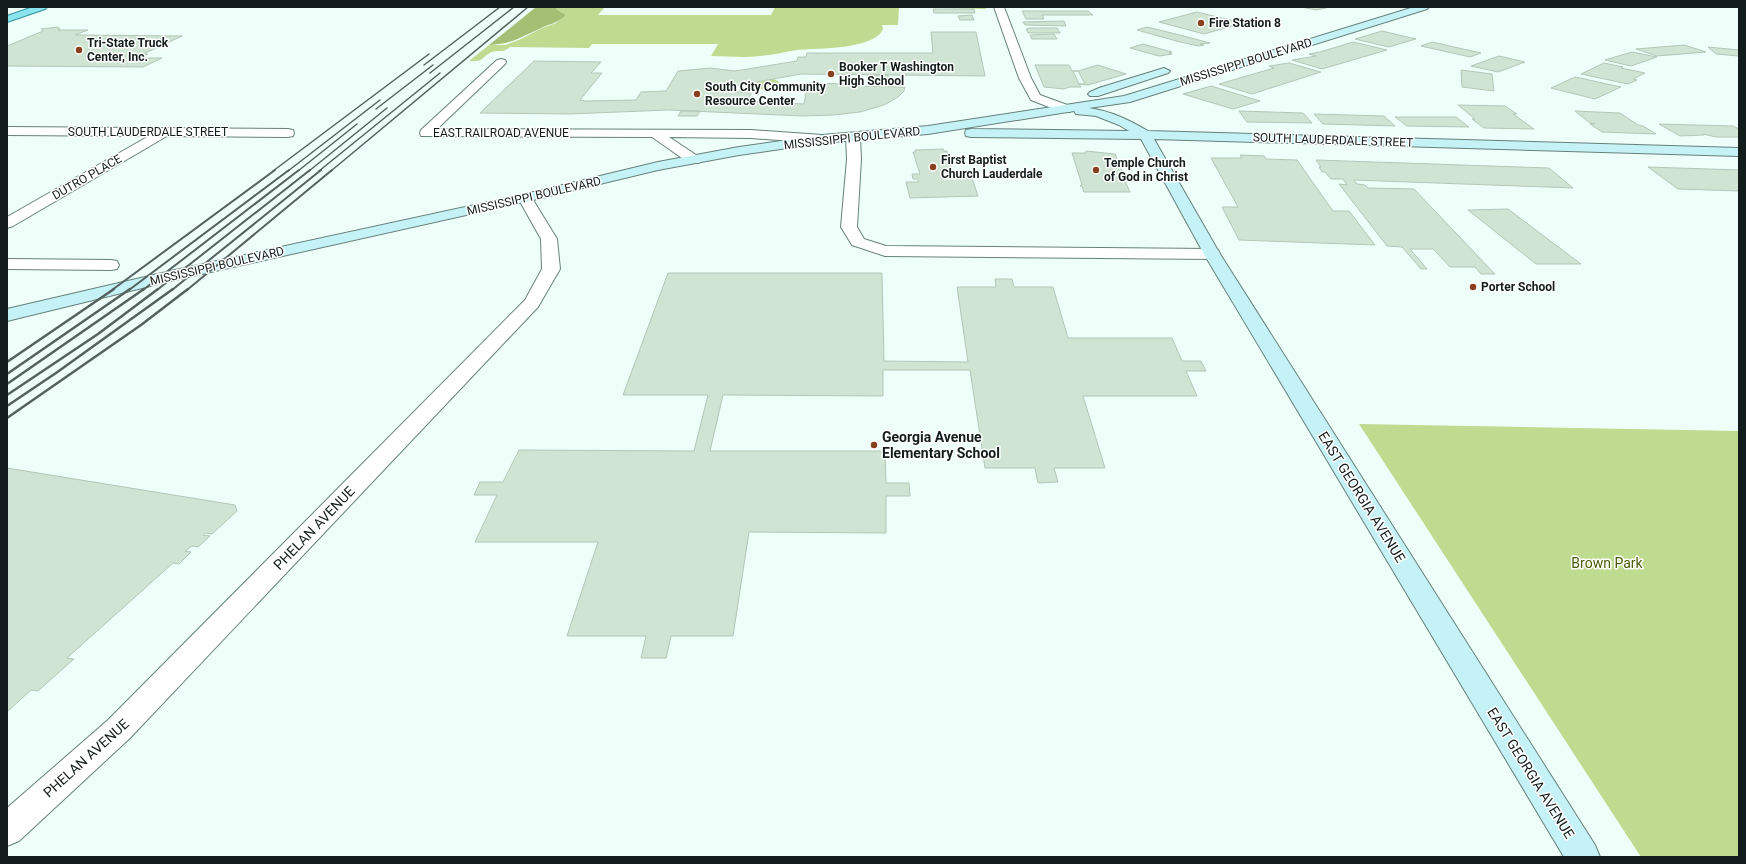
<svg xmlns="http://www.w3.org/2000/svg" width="1746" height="864" viewBox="0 0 1746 864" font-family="Roboto,sans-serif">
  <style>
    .green { fill: #bfdb8f }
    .forest { fill: #a4c074 }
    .building { fill: #d0e4d4; stroke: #b3c7b7; fill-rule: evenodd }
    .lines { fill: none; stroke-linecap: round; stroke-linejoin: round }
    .street-casing { stroke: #67807a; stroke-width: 2 }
    .secondary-casing { stroke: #67807a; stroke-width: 2 }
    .primary-casing { stroke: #2f939c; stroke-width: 2 }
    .street { fill: #fff; fill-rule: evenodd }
    .secondary { fill: #c5f2f6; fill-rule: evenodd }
    .primary { fill: #8be4ed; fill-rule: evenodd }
    .rail-far2 { stroke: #55615e; stroke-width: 1.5 }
    .rail-far1 { stroke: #55615e; stroke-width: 2 }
    .rail { stroke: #55615e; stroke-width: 2.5 }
    .poi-dot { fill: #88411e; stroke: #fff; stroke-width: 1.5 }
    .labels { text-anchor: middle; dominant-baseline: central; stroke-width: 3; stroke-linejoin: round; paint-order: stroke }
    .far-poi-label { font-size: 12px; font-weight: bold; fill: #131d1b; stroke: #fff; text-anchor: start }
    .far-street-label { font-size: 12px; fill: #131d1b; stroke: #fff }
    .poi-label { font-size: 14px; font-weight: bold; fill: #131d1b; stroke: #fff; text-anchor: start }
    .street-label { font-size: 14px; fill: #131d1b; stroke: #fff }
    .park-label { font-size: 14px; fill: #465d05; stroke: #fff }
  </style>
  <rect width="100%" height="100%" fill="#eefffa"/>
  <path class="green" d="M560,7H605L598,15H771L775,7H986V9L899,7L898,25H882L883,29C874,50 817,48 797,50C784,52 772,55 760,56C744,58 727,56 711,56L718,44H592L589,48L510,47C502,54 499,49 492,52C481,57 485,62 469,61L489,45H505L519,40L540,29L556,23L566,15L556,9Z
    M774,79L785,85L758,90L747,84Z
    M1359,424L1739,431V857H1641Z"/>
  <path class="forest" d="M536,7H560L556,9L566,15C558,23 549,24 539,29C519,38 512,44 489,45Z"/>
  <path class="building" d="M1301,7H1324L1326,8L1316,10Z
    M933,9H974L975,13H934Z
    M1022,11H1088L1093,15H1042L1044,19H1026Z
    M1197,12L1243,23L1204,34L1159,22Z
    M972,15L974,20H960L958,16Z
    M1064,21L1066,26L1025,25L1023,22Z
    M58,27L60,29L58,30H88L75,35L182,36L143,54H148L140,58H162L143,67L7,66V46L43,31L41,29Z
    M1147,27L1180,35L1210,43L1200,44L1204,45L1199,46L1180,42L1137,30Z
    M1030,28H1057L1060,33H1028L1026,29Z
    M1382,31L1416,39L1389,47L1355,39Z
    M931,32H976L985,76L801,74L729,87L727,91L751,93L748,101L804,104L808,83L846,84V86L905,87L904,91L898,97L884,105L860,112L834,115L802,116L668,110L569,114L480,113L534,61L601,62L591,73H602L580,100L585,101L636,100L641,92L666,91L678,71L710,68L735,71L797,61L798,57H806L807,53H933Z
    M1054,34L1057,39H1032L1030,35Z
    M1353,42L1387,50L1322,69L1292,60L1316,56L1309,54L1320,52Z
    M1432,42L1481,53L1470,57L1421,46Z
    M1143,44L1172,52L1169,53L1172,54L1159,56L1130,48Z
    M1684,45L1706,52L1657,56L1636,49Z
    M1708,47L1739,50V56L1716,54Z
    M1632,52L1657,57L1631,66L1605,60Z
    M1499,56L1525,62L1498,72L1471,66Z
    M1289,63L1321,72L1252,94L1219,84L1274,68L1269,66Z
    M1604,63L1623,67L1621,68L1645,73L1633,79L1637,80L1628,84L1581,74Z
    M1035,65H1069L1072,71H1078L1098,65L1126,74L1088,85L1079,84L1081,87H1070L1064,89L1044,87ZM1073,71H1078L1085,84H1079Z
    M1461,70L1492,74L1494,91L1462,87Z
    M868,75H888V78H868Z
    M1575,77L1621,87L1595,99L1551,88Z
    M1211,86L1260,101L1233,109L1183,94Z
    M1458,105L1505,106L1517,114H1513L1534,129L1484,128L1472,119H1475Z
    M681,111H700L697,116H678Z
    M1239,111L1303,113L1312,123L1247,122Z
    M1575,111L1620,113L1638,125L1643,126L1656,134L1602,132L1590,124H1595L1590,123Z
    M1314,114L1384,116L1395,126L1323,124Z
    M1395,117H1456L1469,127L1407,126Z
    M1659,124L1733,126L1739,129V137H1716L1703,134L1704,135L1680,136Z
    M943,149L944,151H947L953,173H958L960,179L972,178L978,196L910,198L906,182H919L917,179H913L912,174H920L913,152H916L915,150Z
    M1086,151L1115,154L1125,179H1128L1129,181H1125L1130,192H1084L1082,186H1080L1082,185L1072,153H1086Z
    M1240,155L1264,156L1266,159L1297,160L1333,211H1349L1375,245L1239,240L1222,207H1238L1211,158H1242Z
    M1316,160L1549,168L1573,188L1354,180L1357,184L1365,185L1368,188L1414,189L1495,274H1481L1475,267H1450L1433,249H1410L1427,269H1421L1402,247L1387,246L1339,184L1347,185L1343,179H1331L1325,172H1322L1319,167H1321Z
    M1648,167L1739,170V191L1678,189Z
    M1508,209L1581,264H1536L1468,210Z
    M668,273H882L884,361L968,362L957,287H996L995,279H1012L1014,287H1053L1068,338H1172L1182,361H1201L1206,371H1186L1197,396H1083L1105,468H1054L1058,482L1038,483L1035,468H985L970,370H883V396L723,395L710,451H885L886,483H909L910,496H886V533L749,532L733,636H671L666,658H641L646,636H567L598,542H475L497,495H474L480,482H503L519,450L694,451L708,395H623Z
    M7,468L235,505L237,511L212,534L205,533L203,535L210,536L198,547L192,546L185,551L191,552L179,564L173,563L67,658L74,659L38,691L31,690L7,712Z"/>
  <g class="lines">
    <defs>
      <path id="street" d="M994,7H1004L1031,78L1040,95L1070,106L1072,109L1070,112H1062L1031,100L1019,78Z
        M501,59L505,60L506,62L505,64L437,129L751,130L822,135L827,136L829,139L827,142L822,143L751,138L669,137L699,157L701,160L699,163H689L652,137L421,136L420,133L421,130L497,60Z
        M7,127L288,129L293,130L294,133L293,136L288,137L167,136L13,226L7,228V217L149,136L7,135Z
        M853,133L858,134L860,137L861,159L857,227L864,239L886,246L1212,249L1218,250L1220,254L1218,258L1212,259L885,256L852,245L841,227L847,159L846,137L848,134Z
        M525,194L530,195L557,239L560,269L538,307L130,738L19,841L7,846V808L108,720L525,300L542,269L541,239L518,198L520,195Z
        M7,259L111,260L117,261L119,265L117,269L111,270L7,269Z"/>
      <path id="secondary" d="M1414,7H1429L1427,9L1130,102L1089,108C1111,111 1129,120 1148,131L1739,148V156L1154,139L1220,254L1595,845L1600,857H1564L1204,254L1141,139L971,137L966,136L965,133L966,130L971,129L1129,131L1119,125L1096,116L1076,114L1074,111L928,134L822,143L739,155L658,170L525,202L175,280L7,321V309L175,270L525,194L658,162L739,147L822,135L928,126L1124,96Z
        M1164,68L1170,71L1168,73L1098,96H1090L1088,94L1090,92L1099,88Z"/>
      <path id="primary" d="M33,7H47L45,9L7,22V16Z"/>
    </defs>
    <use href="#street" class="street-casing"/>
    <use href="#secondary" class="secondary-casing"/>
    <use href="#primary" class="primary-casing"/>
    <use href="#street" class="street"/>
    <use href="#secondary" class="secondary"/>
    <use href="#primary" class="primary"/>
    <path class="rail-far2" d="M424,65L500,7
      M430,73L514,7
      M376,109L433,65
      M273,171L429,54
      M288,171L380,100
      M298,171L357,124
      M309,171L387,108
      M319,171L440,73
      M331,171L528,7"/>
    <path class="rail-far1" d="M112,290L275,170
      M129,290L289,170
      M143,290L299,170
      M157,290L310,170
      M172,290L321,170
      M187,290L332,170"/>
    <path class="rail" d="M7,362L114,289
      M7,374L130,289
      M7,384L144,289
      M7,395L98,334L158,289
      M7,406L56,373L173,289
      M7,418L141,325L188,289"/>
  </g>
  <g class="poi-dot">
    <circle cx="1201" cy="23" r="4"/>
    <circle cx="79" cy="50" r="4"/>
    <circle cx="831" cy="74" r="4"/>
    <circle cx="697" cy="94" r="4"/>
    <circle cx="933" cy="167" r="4"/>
    <circle cx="1096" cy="170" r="4"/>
    <circle cx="1473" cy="287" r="4"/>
    <circle cx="874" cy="445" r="4"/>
  </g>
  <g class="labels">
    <g class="far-poi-label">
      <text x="1209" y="23">Fire Station 8</text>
      <text x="87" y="43">Tri-State Truck<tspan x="87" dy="14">Center, Inc.</tspan></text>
      <text x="839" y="67">Booker T Washington<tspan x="839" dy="14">High School</tspan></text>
      <text x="705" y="87">South City Community<tspan x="705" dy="14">Resource Center</tspan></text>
      <text x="941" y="160">First Baptist<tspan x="941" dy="14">Church Lauderdale</tspan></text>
      <text x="1104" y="163">Temple Church<tspan x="1104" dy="14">of God in Christ</tspan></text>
      <text x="1481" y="287">Porter School</text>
    </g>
    <g class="far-street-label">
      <text transform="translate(1246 62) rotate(-17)">MISSISSIPPI BOULEVARD</text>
      <text x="148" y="132">SOUTH LAUDERDALE STREET</text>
      <text x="501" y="133">EAST RAILROAD AVENUE</text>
      <text transform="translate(852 138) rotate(-6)">MISSISSIPPI BOULEVARD</text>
      <text transform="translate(1333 140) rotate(2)">SOUTH LAUDERDALE STREET</text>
      <text transform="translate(87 177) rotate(-30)">DUTRO PLACE</text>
      <text transform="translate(534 196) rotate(-13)">MISSISSIPPI BOULEVARD</text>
      <text transform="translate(217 266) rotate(-13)">MISSISSIPPI BOULEVARD</text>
    </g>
    <g class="poi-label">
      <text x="882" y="437">Georgia Avenue<tspan x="882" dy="16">Elementary School</tspan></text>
    </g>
    <g class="street-label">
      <text transform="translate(1362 497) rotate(58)">EAST GEORGIA AVENUE</text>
      <text transform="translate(314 528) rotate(-46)">PHELAN AVENUE</text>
      <text transform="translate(86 758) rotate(-42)">PHELAN AVENUE</text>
      <text transform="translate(1531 773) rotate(58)">EAST GEORGIA AVENUE</text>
    </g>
    <g class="park-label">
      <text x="1607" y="563">Brown Park</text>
    </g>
  </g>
  <rect width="1746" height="864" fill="none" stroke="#131d1b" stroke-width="16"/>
</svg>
